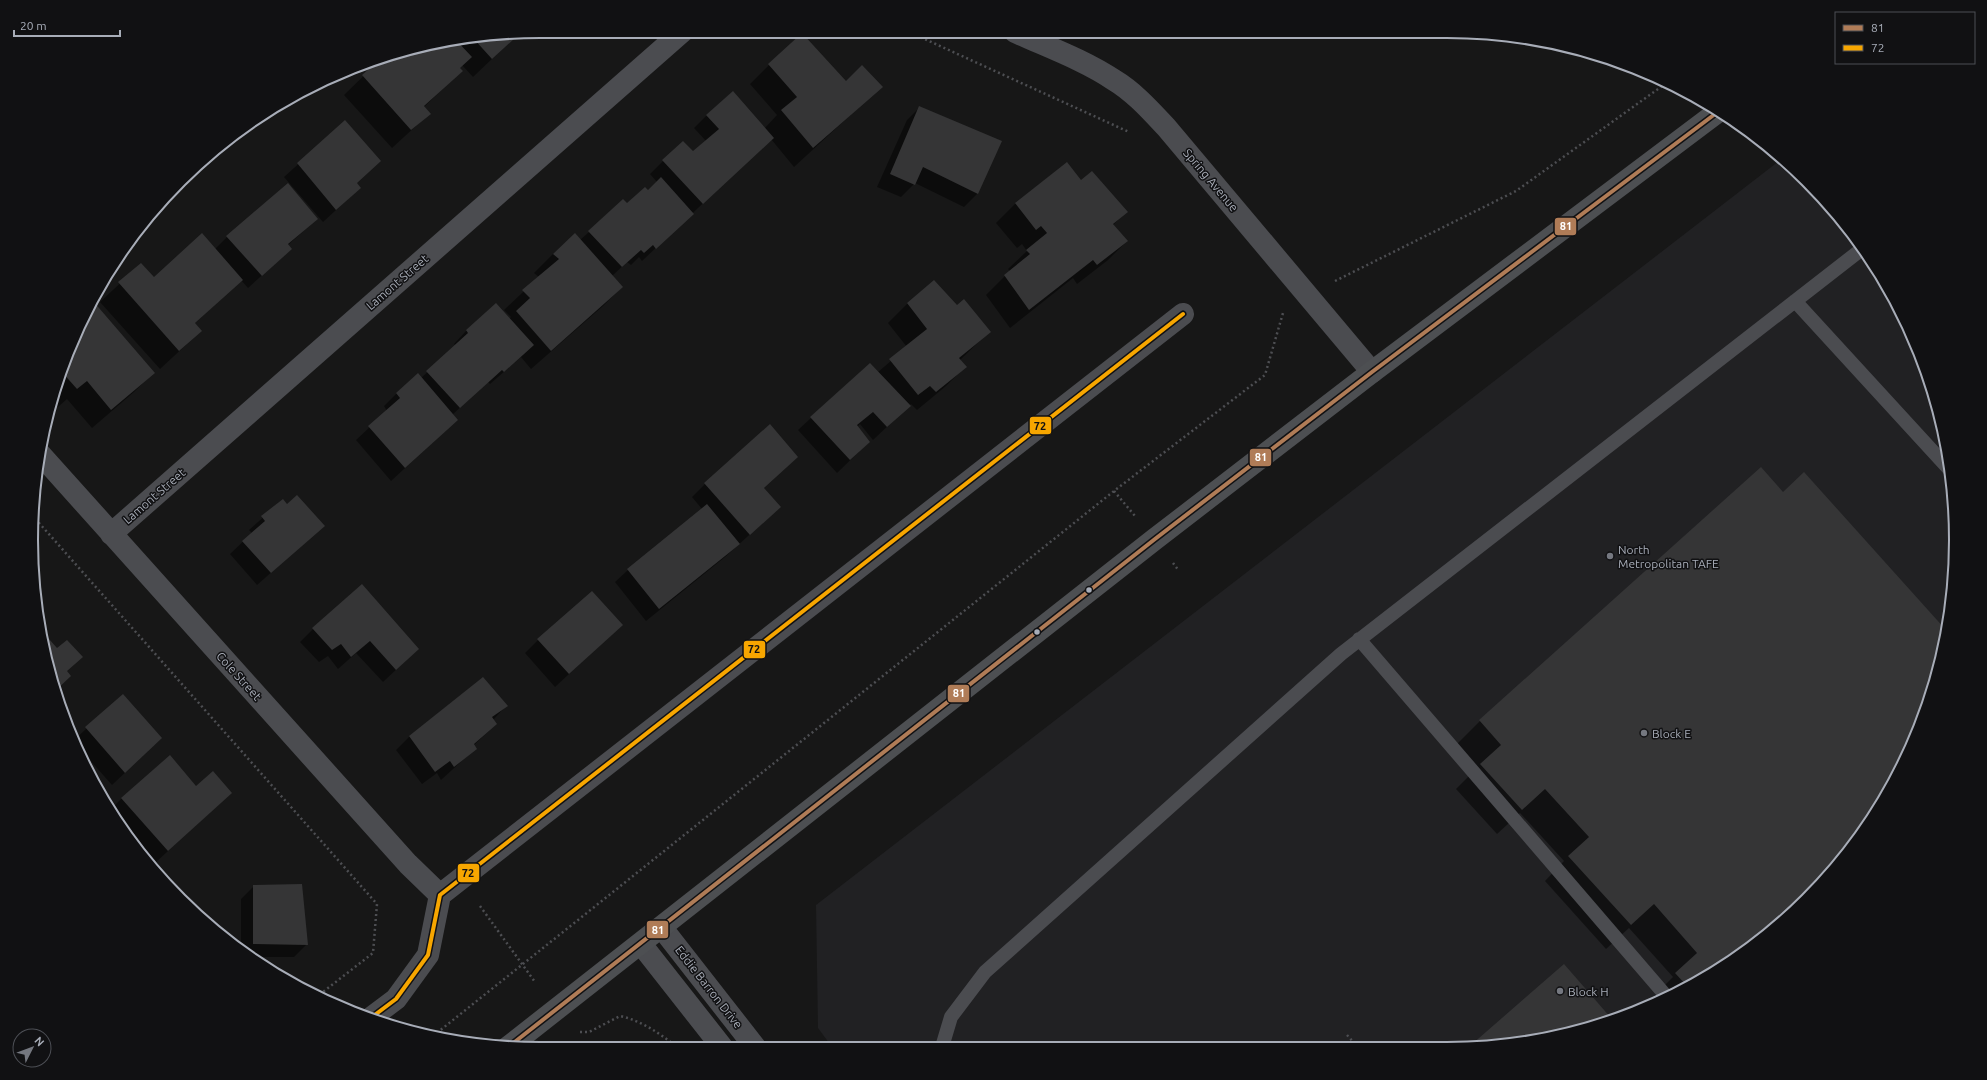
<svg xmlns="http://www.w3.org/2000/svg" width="1987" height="1080" viewBox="0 0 1987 1080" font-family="Ubuntu,sans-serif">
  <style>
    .built { fill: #212123 }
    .shadow { fill: #0007 }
    .building { fill: #353536 }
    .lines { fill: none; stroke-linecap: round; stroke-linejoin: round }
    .path { stroke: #4d4e52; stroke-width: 2.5; stroke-dasharray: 2 3; stroke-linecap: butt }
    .service { stroke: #4b4c50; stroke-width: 14 }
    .minor { stroke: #4b4c50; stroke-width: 22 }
    .primary { stroke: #4d4f52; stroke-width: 22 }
    .bus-1-casing { stroke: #111113; stroke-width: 7 }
    .bus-2-casing { stroke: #111113; stroke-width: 7 }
    .bus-1 { stroke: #b07c57; stroke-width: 4 }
    .bus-2 { stroke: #f7a600; stroke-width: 4 }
    .poi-dot { fill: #757880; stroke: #111113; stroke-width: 1.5 }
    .bus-dot { fill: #a8adb8; stroke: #111113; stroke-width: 1.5 }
    .labels { text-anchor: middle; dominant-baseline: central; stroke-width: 3; stroke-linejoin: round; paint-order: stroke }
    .street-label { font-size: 12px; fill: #a8adb8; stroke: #111113 }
    .poi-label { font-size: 12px; fill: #a8adb8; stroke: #111113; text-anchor: start }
    .rim { fill: none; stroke: #a8adb8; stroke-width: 2 }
    .line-badge { stroke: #111113; stroke-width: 1.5 }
    .badge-label { font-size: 11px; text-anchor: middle; font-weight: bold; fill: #fff }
    .pale-badge-label { font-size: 11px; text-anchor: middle; font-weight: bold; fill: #111 }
  </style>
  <rect width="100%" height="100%" fill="#171717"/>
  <path class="built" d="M1783,158L1851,230L1903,315L1939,408L1955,506L1952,606L1929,703L1888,794L1830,876L1730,963L1642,1010L1513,1045L832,1047L818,1028L816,905Z"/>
  <path class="shadow" d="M510,34L514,38L473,77L462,65L459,68L461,71L424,107L429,114L392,148L344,95L384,56L441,41Z
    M769,65L846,83L881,87L794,167L771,139L642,261L639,257L631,265L627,262L612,276L622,287L603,306L531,369L521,357L490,384L488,382L452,415L443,433L391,481L356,440L387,411L384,406L397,393L421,378L456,346L454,344L466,331L509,319L511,317L504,310L539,277L534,273L553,254L580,240L589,232L648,191L657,182L650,174L663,161L693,153L706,141L694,128L707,115L764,129L777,115L750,84Z
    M920,107L1001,142L977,194L964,207L915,183L901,197L877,187L907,120Z
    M345,122L356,183L360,188L323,222L284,177Z
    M1066,163L1081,181L1126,212L1113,225L1127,241L1108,260L1077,284L1073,278L1010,328L986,295L1010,271L1008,269L1027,251L1022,244L1017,248L996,223L1015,204Z
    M317,219L288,245L291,249L248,288L241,280L194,324L201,331L160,369L100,302L141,264L154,279L215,249L227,237Z
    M934,281L957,307L989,332L960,360L965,367L946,386L917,410L911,404L873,440L860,424L857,427L869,442L837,473L798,430L811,418L877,373L907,347L888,323L907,304Z
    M93,302L153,373L134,392L92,428L67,399L58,407L51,400L70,345Z
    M797,457L763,489L780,507L725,557L646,621L615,582L628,570L702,509L692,497L705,484Z
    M1804,474L1946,631L1929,703L1888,794L1830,876L1730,963L1656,1003L1652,998L1673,977L1629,928L1606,949L1545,881L1564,861L1520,813L1497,834L1456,789L1477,768L1456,745L1480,721L1783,493Z
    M283,500L287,505L324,526L257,585L230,554L252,533L249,530Z
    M622,625L555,687L525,653L538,640Z
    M313,629L418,649L383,682L356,653L338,669L328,656L319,662L300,642Z
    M482,678L506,706L493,720L496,724L474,745L476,748L441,780L437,773L422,784L396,750L409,737Z
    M123,695L148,751L112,785L73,741Z
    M195,788L231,793L155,863L110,810L122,798Z
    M254,886L307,944L294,957H250L241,951V899Z
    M1564,965L1610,1019L1513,1045Z"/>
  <path class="building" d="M802,33L846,81L862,65L883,87L813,148L781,110L797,97L768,64Z
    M511,34L515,38L492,59L473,38Z
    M455,39L472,57L460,68L463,71L424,106L431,114L411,130L362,75L382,57L441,41Z
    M733,91L774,138L703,204L662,160L683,141L693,151L719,129L706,115Z
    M919,106L1002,141L978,194L923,167L915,185L890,174Z
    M345,120L381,161L357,183L361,188L336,210L297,163Z
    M1067,162L1081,180L1092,171L1128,212L1113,224L1128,241L1097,265L1093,260L1029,310L1004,275L1030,254L1026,250L1047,233L1041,226L1036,230L1015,203Z
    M661,177L694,214L656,249L653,245L644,253L641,250L622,267L588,231L623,199L627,203L645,187L648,190Z
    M288,183L318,219L288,244L292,249L262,276L226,236Z
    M202,233L243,280L195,323L202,331L179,351L118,282L141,263L154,277Z
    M575,233L623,287L551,351L516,311L530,298L522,290L559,259L553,254Z
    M934,280L957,305L964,299L991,332L959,358L967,367L936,392L930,386L918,395L889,359L927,329L907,303Z
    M93,301L155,373L111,410L87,381L77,389L61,371L70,345Z
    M496,303L534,345L504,372L502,370L460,408L426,371L468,333L466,330Z
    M870,363L911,406L887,427L873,412L857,425L870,442L850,460L810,417Z
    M418,373L458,420L405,468L368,426L400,398L396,393Z
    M770,424L798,457L764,488L781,507L750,535L704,483Z
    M1761,467L1783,492L1804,472L1946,630L1929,703L1888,794L1830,876L1730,963L1687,986L1675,973L1697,953L1654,904L1631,925L1568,856L1589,837L1545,789L1522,810L1480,764L1501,745L1479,720Z
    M297,495L325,526L271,573L242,541L265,521L261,516L283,499L287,504Z
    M707,504L740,544L659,609L627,569Z
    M362,584L419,649L396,670L370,641L351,657L341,644L332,650L312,628Z
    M592,591L623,625L569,674L537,639Z
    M41,630L57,648L67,640L83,657L67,671L71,676L55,691L48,672Z
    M483,677L508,706L492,717L497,724L474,744L477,749L454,767L450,761L435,772L409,736Z
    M123,694L162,738L125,773L85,727Z
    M170,755L196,786L213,771L232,793L168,851L121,798Z
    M302,884L308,945L253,944V885Z
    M1564,964L1611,1018L1513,1045H1471Z"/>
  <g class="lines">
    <path class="path" d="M907,31L1129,132
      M1335,281L1516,191L1665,84
      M1114,491L1135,516
      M32,515L377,904L373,953L319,995
      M1173,563L1179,571
      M480,906L535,982
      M580,1032H589L620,1016C642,1021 659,1033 677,1047
      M1347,1035L1356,1045
      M433,1036L1114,491L1265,375L1283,313"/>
    <path class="service" d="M1795,301L1949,469
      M1359,639L1667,997
      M942,1047L951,1017L985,972L1341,654L1862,249"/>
    <path class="minor" d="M1015,32C1048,47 1084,60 1114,80C1134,92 1150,110 1166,127L1372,372
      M41,455L408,864L440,895
      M111,534L683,31
      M662,928L755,1047
      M641,944L722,1047
      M372,1017L396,999L428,955L440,895L1183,314"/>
    <path class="primary" d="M507,1048L1155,539L1372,372L1719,111"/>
    <defs>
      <path id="bus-1" d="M507,1048L1155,539L1372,372L1719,111"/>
      <path id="bus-2" d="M372,1017L396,999L428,955L440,895L1183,314"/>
    </defs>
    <use href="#bus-1" class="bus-1-casing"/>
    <use href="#bus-2" class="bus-2-casing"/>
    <use href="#bus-1" class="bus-1"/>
    <use href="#bus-2" class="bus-2"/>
  </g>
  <g class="poi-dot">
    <circle cx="1610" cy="556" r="4"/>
    <circle cx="1644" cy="733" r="4"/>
    <circle cx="1560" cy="991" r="4"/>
  </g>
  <g class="bus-dot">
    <circle cx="1089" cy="590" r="3.5"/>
    <circle cx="1037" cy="632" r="3.5"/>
  </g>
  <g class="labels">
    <g class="street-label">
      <text transform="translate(1211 180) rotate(50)">Spring Avenue</text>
      <text transform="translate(397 282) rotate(-41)">Lamont Street</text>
      <text transform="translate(154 496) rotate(-41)">Lamont Street</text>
      <text transform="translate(239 676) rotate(48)">Cole Street</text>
      <text transform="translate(709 987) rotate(52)">Eddie Barron Drive</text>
    </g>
    <g class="poi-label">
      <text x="1618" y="549">North<tspan x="1618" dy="14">Metropolitan TAFE</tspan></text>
      <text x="1652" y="733">Block E</text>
      <text x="1568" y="991">Block H</text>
    </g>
  </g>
  <path d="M0 0H1987V1080H0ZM540 38H1447A502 502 0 0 1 1949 540V540A502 502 0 0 1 1447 1042H540A502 502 0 0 1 38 540V540A502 502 0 0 1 540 38Z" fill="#111113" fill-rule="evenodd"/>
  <path class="rim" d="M540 38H1447A502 502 0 0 1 1949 540V540A502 502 0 0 1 1447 1042H540A502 502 0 0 1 38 540V540A502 502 0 0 1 540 38Z"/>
  <g class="line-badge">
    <rect x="1554" y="217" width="23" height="19" rx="4" fill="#b07c57"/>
    <rect x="1029" y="416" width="23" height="19" rx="4" fill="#f7a600"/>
    <rect x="1249" y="448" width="23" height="19" rx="4" fill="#b07c57"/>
    <rect x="743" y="640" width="23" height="19" rx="4" fill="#f7a600"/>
    <rect x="947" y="684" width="23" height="19" rx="4" fill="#b07c57"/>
    <rect x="457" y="863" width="23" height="20" rx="4" fill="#f7a600"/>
    <rect x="646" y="920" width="23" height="19" rx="4" fill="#b07c57"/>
  </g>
  <g class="badge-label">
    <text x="1566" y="230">81</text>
    <text x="1261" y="461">81</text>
    <text x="959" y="697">81</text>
    <text x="658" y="934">81</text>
  </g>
  <g class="pale-badge-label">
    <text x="1040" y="430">72</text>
    <text x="754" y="653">72</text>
    <text x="468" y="877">72</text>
  </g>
  <rect x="1835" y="12" width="140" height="52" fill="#111113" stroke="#4d4f55"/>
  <rect x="1843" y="25" width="20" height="6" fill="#b07c57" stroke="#4d4f55"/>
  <text x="1871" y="32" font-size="12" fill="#a8adb8">81</text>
  <rect x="1843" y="45" width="20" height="6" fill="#f7a600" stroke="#4d4f55"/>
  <text x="1871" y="52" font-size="12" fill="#a8adb8">72</text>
  <g transform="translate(32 1048) rotate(48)"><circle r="19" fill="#111113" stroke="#4d4f55"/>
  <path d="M0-3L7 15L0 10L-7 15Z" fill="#757880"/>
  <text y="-6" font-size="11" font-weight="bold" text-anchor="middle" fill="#a8adb8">N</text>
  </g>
  <path d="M14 30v6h106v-6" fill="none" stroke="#a8adb8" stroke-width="2"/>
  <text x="20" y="30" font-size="12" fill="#a8adb8" stroke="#111113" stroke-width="3" paint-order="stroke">20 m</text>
</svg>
